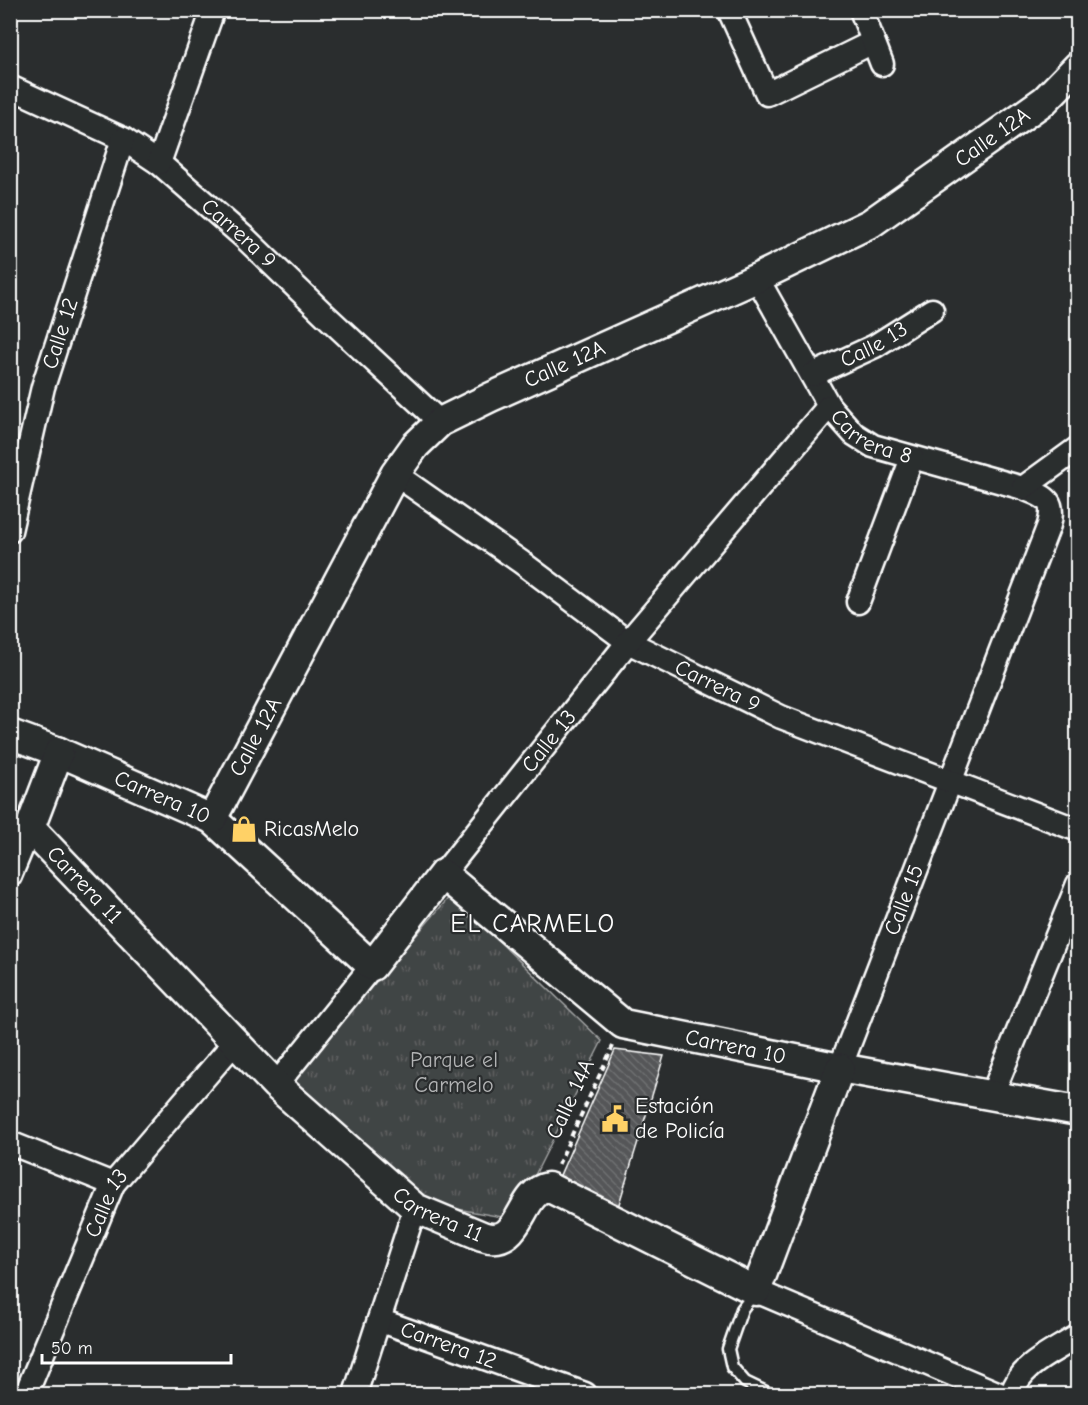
<svg xmlns="http://www.w3.org/2000/svg" width="1088" height="1405" viewBox="0 0 1088 1405" font-family="'Comic Neue',sans-serif">
  <style>
    .park { fill: url(#park-tufts); stroke: #a0a2a2; stroke-width: 1.5 }
    .building { fill: url(#building-back-hatch); stroke: #fff; stroke-width: 1.5 }
    .lines { fill: none; stroke-linecap: round; stroke-linejoin: round }
    .service-casing { stroke: #fff; stroke-width: 15 }
    .minor-casing { stroke: #fff; stroke-width: 27 }
    .tertiary-casing { stroke: #fff; stroke-width: 33 }
    .path { stroke: #fff; stroke-width: 4; stroke-dasharray: 6 4.5; stroke-linecap: butt }
    .service { stroke: #2a2d2e; stroke-width: 10 }
    .minor { stroke: #2a2d2e; stroke-width: 22 }
    .tertiary { stroke: #2a2d2e; stroke-width: 28 }
    .labels { text-anchor: middle; dominant-baseline: central; stroke-width: 4.5; stroke-linejoin: round; paint-order: stroke }
    .street-label { font-size: 22px; fill: #fff; stroke: #2a2d2e }
    .poi-label { font-size: 22px; fill: #fff; stroke: #2a2d2e; text-anchor: start }
    .park-label { font-size: 22px; fill: #b3b4b5; stroke: #2a2d2e }
    .quarter-label { font-size: 26px; letter-spacing: 1.5px; fill: #fff; stroke: #2a2d2e }
  </style>
  <defs>
    <pattern id="park-tufts" width="24" height="20" patternUnits="userSpaceOnUse" patternTransform="scale(1.5)"><rect width="24" height="20" fill="#414445"/><path d="M3 7l-1-3M5 7V3M7 7l1-3M15 17l-1-3M17 17v-4M19 17l1-3" fill="none" stroke="#5e6061"/></pattern>
    <pattern id="building-back-hatch" width="6" height="6" patternUnits="userSpaceOnUse" patternTransform="scale(1.5)"><rect width="6" height="6" fill="#555758"/><path d="M-1 5l2 2M0 0l6 6M5-1l2 2" fill="none" stroke="#6e7071"/></pattern>
  </defs>
  <rect width="100%" height="100%" fill="#2a2d2e"/>
  <filter id="ink" filterUnits="userSpaceOnUse"><feTurbulence type="fractalNoise" baseFrequency=".0167" numOctaves="2"/><feDisplacementMap in="SourceGraphic" scale="12" xChannelSelector="R" yChannelSelector="G"/><feConvolveMatrix kernelMatrix="1 2 1 2 8 2 1 2 1" color-interpolation-filters="sRGB"/></filter>
  <g filter="url(#ink)">
    <path class="park" d="M451,895L602,1041L513,1219L424,1203L287,1085Z"/>
    <path class="building" d="M615,1050L664,1056L616,1214L557,1182Z"/>
    <g class="lines">
      <defs>
        <path id="service" d="M756,1291L742,1309L728,1349L732,1367L745,1382L770,1394"/>
        <g id="minor">
          <path d="M729,10L767,94L873,42"/>
          <path d="M861,10L882,64"/>
          <path id="s1" d="M10,87L123,139L159,163L245,238L325,315L440,422"/>
          <path d="M159,163L213,10"/>
          <path id="s2" d="M757,278L829,406L854,434L873,446L1023,488C1045,497 1056,499 1049,525L840,1068"/>
          <path id="s3" d="M812,375L875,346L932,310"/>
          <path id="s4" d="M395,474L521,562L628,642L781,717L1078,830"/>
          <path d="M1023,488L1078,448"/>
          <path id="s5" d="M10,531L43,387L123,139"/>
          <path d="M858,602L912,458"/>
          <path id="s6" d="M443,874L628,642L829,406"/>
          <path d="M10,876L30,828"/>
          <path d="M276,1085L372,966"/>
          <path d="M992,1095L1078,884"/>
          <path d="M10,1143L113,1184"/>
          <path d="M756,1291L999,1394"/>
          <path id="s7" d="M379,1320L585,1394"/>
          <path id="s8" d="M26,1394L113,1184L234,1043"/>
          <path d="M355,1394L415,1208"/>
          <path d="M1012,1394C1019,1365 1054,1352 1078,1336"/>
        </g>
        <g id="tertiary">
          <path id="s9" d="M10,734L59,752L212,819L372,966L443,874L623,1024L840,1068L1078,1111"/>
          <path id="s10" d="M59,752L30,828L276,1085L415,1208L482,1236C522,1250 518,1192 548,1187L756,1291L840,1068"/>
          <path id="s11" d="M212,819L395,474L415,446L440,422L491,397L757,278L871,223L1045,100L1078,66"/>
        </g>
      </defs>
      <use href="#service" class="service-casing"/>
      <use href="#minor" class="minor-casing"/>
      <use href="#tertiary" class="tertiary-casing"/>
      <path class="path" d="M558,1165L613,1046"/>
      <use href="#service" class="service"/>
      <use href="#minor" class="minor"/>
      <use href="#tertiary" class="tertiary"/>
    </g>
  </g>
  <defs>
    <symbol id="shop-bare" viewBox="-9 -9 18 18"><path d="M-5-2.5h2.3a2.7 3.5 0 0 1 5.4 0H5L5.5 6h-11ZM-1.5-2.5h3a1.5 2.3 0 0 0-3 0Z" fill="#ffd166" stroke="#2a2d2e" stroke-width="2.5" paint-order="stroke"/></symbol>
    <symbol id="civic-bare" viewBox="-9 -9 18 18"><path d="M-.6-6.5H3V-4.5H.6V-3L4-1V1h2V6H-6V1h2V-1L-.6-3ZM-1.2 2.5V6h2.4V2.5Z" fill="#ffd166" stroke="#2a2d2e" stroke-width="2.5" paint-order="stroke"/></symbol>
  </defs>
  <g fill-rule="evenodd">
    <use href="#shop-bare" x="225" y="810" width="38" height="38"/>
    <use href="#civic-bare" x="596" y="1100" width="38" height="38"/>
  </g>
  <g class="labels">
    <g class="street-label">
      <text stroke="none"><textPath href="#s11" startOffset="1083">Calle 12A</textPath></text>
      <text stroke="none"><textPath href="#s1" startOffset="274">Carrera 9</textPath></text>
      <text stroke="none"><textPath href="#s5" startOffset="204">Calle 12</textPath></text>
      <text stroke="none"><textPath href="#s3" startOffset="69">Calle 13</textPath></text>
      <text stroke="none"><textPath href="#s11" startOffset="597">Calle 12A</textPath></text>
      <text stroke="none"><textPath href="#s2" startOffset="201">Carrera 8</textPath></text>
      <text stroke="none"><textPath href="#s4" startOffset="387">Carrera 9</textPath></text>
      <text stroke="none"><textPath href="#s11" startOffset="93">Calle 12A</textPath></text>
      <text stroke="none"><textPath href="#s6" startOffset="170">Calle 13</textPath></text>
      <text stroke="none"><textPath href="#s9" startOffset="165">Carrera 10</textPath></text>
      <text stroke="none"><textPath href="#s10" startOffset="160">Carrera 11</textPath></text>
      <text transform="translate(904 900) rotate(-69)">Calle 15</text>
      <text stroke="none"><textPath href="#s9" startOffset="902">Carrera 10</textPath></text>
      <text transform="translate(570 1099) rotate(-65)">Calle 14A</text>
      <text stroke="none"><textPath href="#s8" startOffset="207">Calle 13</textPath></text>
      <text stroke="none"><textPath href="#s10" startOffset="646">Carrera 11</textPath></text>
      <text stroke="none"><textPath href="#s7" startOffset="74">Carrera 12</textPath></text>
    </g>
    <g class="poi-label">
      <text x="264" y="829">RicasMelo</text>
      <text x="635" y="1106">Estación<tspan x="635" dy="25">de Policía</tspan></text>
    </g>
    <g class="park-label">
      <text x="454" y="1060">Parque el<tspan x="454" dy="25">Carmelo</tspan></text>
    </g>
    <g class="quarter-label">
      <text x="533" y="924">EL CARMELO</text>
    </g>
  </g>
  <rect width="1088" height="1405" fill="none" stroke="#2a2d2e" stroke-width="36"/>
  <rect x="18" y="18" width="1052" height="1369" fill="none" stroke="#fff" stroke-width="2" filter="url(#ink)"/>
  <path d="M42 1354v9h189v-9" fill="none" stroke="#ffffff" stroke-width="3"/>
  <text x="51" y="1354" font-size="18" fill="#ffffff" stroke="#2a2d2e" stroke-width="4.5" paint-order="stroke">50 m</text>
</svg>
